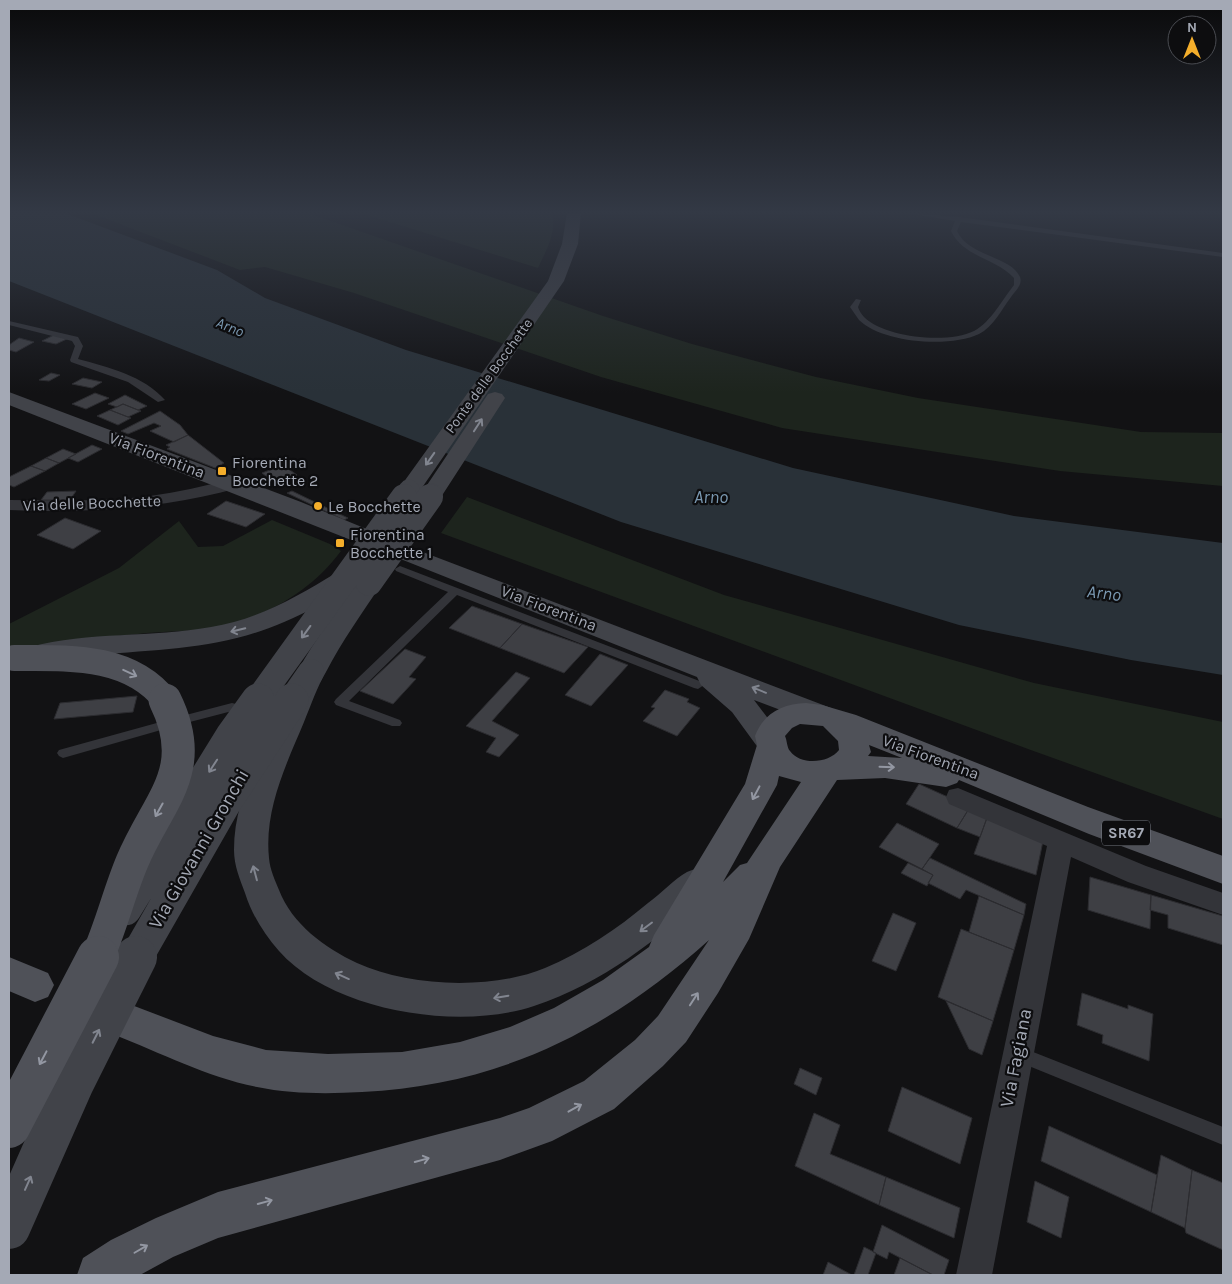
<svg xmlns="http://www.w3.org/2000/svg" width="1232" height="1284" viewBox="0 0 1232 1284" font-family="Karla,sans-serif">
  <style>
    .green { fill: #1d241d }
    .water { fill: #293138 }
    .building { fill: #3e3f44; stroke: #2c2c30 }
    .lines { fill: none; stroke-linecap: round; stroke-linejoin: round }
    .service { fill: #333439; fill-rule: evenodd }
    .minor { fill: #333439; fill-rule: evenodd }
    .secondary { fill: #414349; fill-rule: evenodd }
    .primary { fill: #4f5158; fill-rule: evenodd }
    .secondary-bridge-far3 { stroke: #414349; stroke-width: 21 }
    .secondary-bridge-far2 { stroke: #414349; stroke-width: 26 }
    .secondary-bridge-far1 { stroke: #414349; stroke-width: 33 }
    .secondary-bridge { stroke: #414349; stroke-width: 42 }
    .primary-bridge-far2 { stroke: #4f5158; stroke-width: 26 }
    .primary-bridge-far1 { stroke: #4f5158; stroke-width: 33 }
    .primary-bridge { stroke: #4f5158; stroke-width: 42 }
    .oneway { stroke: #81858f }
    .oneway2 { stroke: #9397a2 }
    .poi-dot { fill: #f4ae2b; stroke: #0d0d0f; stroke-width: 2 }
    .labels { text-anchor: middle; dominant-baseline: central; stroke-width: 4.5; stroke-linejoin: round; paint-order: stroke }
    .far-street-label { font-size: 14px; fill: #a4a9b5; stroke: #0d0d0f }
    .far-water-label { font-size: 15px; font-style: italic; fill: #7a98b1; stroke: #0d0d0f }
    .shield { fill: #0d0d0f; stroke: #777a83; stroke-width: 1 }
    .shield-label { font-size: 15px; font-weight: bold; fill: #a4a9b5 }
    .street-label { font-size: 16px; fill: #a4a9b5; stroke: #0d0d0f }
    .poi-label { font-size: 16px; fill: #a4a9b5; stroke: #0d0d0f; text-anchor: start }
    .water-label { font-size: 18px; font-style: italic; fill: #7a98b1; stroke: #0d0d0f }
    .near-street-label { font-size: 19px; fill: #a4a9b5; stroke: #0d0d0f }
  </style>
  <rect width="100%" height="100%" fill="#121214"/>
  <path class="green" d="M91,213H308L603,316L692,344L816,377L918,398L1141,432L1223,433V486L1060,471L782,428L601,377L354,293L265,267L240,270Z
    M361,213H552C557,232 546,251 538,268Z
    M467,497L724,595L1034,683L1223,722V819L1028,749L441,533Z
    M272,520L330,544L341,551C309,594 260,621 206,629C184,632 160,631 138,634C94,638 51,643 9,651V624L119,568L179,521L198,547L223,546Z"/>
  <path class="water" d="M9,213H65L217,270L265,298L406,350L793,468L1014,516L1223,543V675L1131,660L959,625L621,522L9,281Z"/>
  <path class="building" d="M54,335L69,338L56,344L42,341Z
    M19,338L34,342L16,352L9,350V345Z
    M51,373L60,375L49,381L39,380Z
    M83,378L102,382L92,388L72,384Z
    M95,393L109,398L86,409L72,404Z
    M125,395L147,406L138,410L123,404L117,407L108,404Z
    M123,404L138,410L141,411L128,417L110,410Z
    M110,410L128,417L131,418L118,425L97,416Z
    M160,411L180,425L188,435L174,442L150,431L161,426L154,423L128,434L121,431Z
    M188,435L224,463L215,468L167,449L170,447L166,445Z
    M92,445L102,449L78,462L68,458Z
    M63,449L76,454L59,463L46,458Z
    M46,458L59,463L45,471L31,466Z
    M283,465L297,475L276,484L262,473Z
    M31,466L45,471L14,487L9,485V477Z
    M76,491L70,500H41L47,492Z
    M292,491L348,518L344,520L287,493Z
    M226,501L265,514L246,527L207,514Z
    M65,518L101,531L73,549L37,535Z
    M472,606L522,624L500,648L449,628Z
    M522,624L588,647L564,673L500,648Z
    M405,649L426,657L409,677L416,679L393,704L360,691Z
    M600,654L628,665L591,706L565,695Z
    M516,672L530,678L492,721L519,735L499,757L486,752L496,738L466,726Z
    M665,690L689,699L687,702L700,708L677,736L643,721L655,708L651,707Z
    M137,696L133,712L54,719L60,703Z
    M919,784L970,807L957,828L906,804Z
    M970,807L988,815L980,837L957,828Z
    M988,815L1043,841L1036,875L974,854Z
    M897,823L939,844L922,869L879,847Z
    M930,858L1026,904L1024,915L966,890L960,899L928,883L933,875L922,869Z
    M908,863L933,875L927,886L901,873Z
    M1090,877L1151,895L1150,929L1088,910Z
    M1151,895L1223,916V945L1168,928V915L1150,910Z
    M979,896L1024,915L1014,950L969,932Z
    M893,913L916,923L896,971L872,961Z
    M961,929L1014,950L993,1021L938,997Z
    M1082,993L1128,1009V1005L1153,1014L1149,1061L1102,1043L1103,1035L1077,1025Z
    M946,1001L993,1021L982,1055L969,1049Z
    M800,1068L822,1078L816,1095L794,1084Z
    M902,1087L972,1118L960,1164L888,1131Z
    M814,1113L840,1125L830,1154L886,1177L879,1205L795,1166Z
    M1049,1126L1157,1175L1151,1212L1041,1161Z
    M1161,1155L1192,1170L1185,1228L1151,1212Z
    M1192,1170L1223,1183V1250L1186,1233L1185,1228Z
    M886,1177L960,1208L954,1238L879,1205Z
    M1035,1181L1069,1197L1061,1238L1027,1222Z
    M882,1225L949,1260L944,1275H933L889,1252L887,1259L873,1252Z
    M864,1247L876,1253L868,1275H854Z
    M900,1258L933,1275H894Z
    M828,1262L852,1275H823Z"/>
  <g class="lines">
    <path class="service" d="M907,213L959,217L1223,253V257L961,222L957,231C969,257 1011,256 1020,277C1023,285 1015,291 1011,297C1002,309 993,327 979,334C950,348 882,343 859,320C856,316 853,311 850,307L856,299L861,300L858,307C859,310 861,314 864,317C885,338 948,344 974,331C991,322 1002,300 1014,285V278C996,258 963,257 951,231L955,221Z
      M9,321L78,337L83,346L78,359C108,367 144,376 165,400L158,402L128,382L71,362L70,360L75,346L72,341L9,325Z
      M400,566L702,682L704,685L698,689L694,688L457,595L349,701L400,720L402,723L400,726H392L336,705L334,702L336,699L448,592L396,571L395,569Z
      M232,703L236,704L238,707L236,710L186,723L182,722L180,719L182,716Z
      M164,721L168,722L170,725L168,728L63,758L59,756L57,753L59,750Z
      M1018,1046L1223,1127V1145L1012,1059L1010,1054L1012,1049Z"/>
    <path class="minor" d="M232,479L238,480L241,484L238,488C162,509 87,513 9,510V500C56,500 103,502 150,496C178,492 205,486 232,479Z
      M958,788L1146,866L1223,893V915L1128,882L1071,857L992,1275H956L1047,846L949,804L946,797L949,790Z"/>
    <path class="secondary" d="M567,213H581L578,244L564,281L417,495L409,497L401,495L398,490L548,281L562,244Z
      M9,392L301,502L369,530L372,535L369,540L360,542L351,540L9,405Z
      M495,392L502,394L505,398L443,494L440,499L432,501L424,499L421,494L488,394Z
      M407,546L831,708L835,715L831,722L820,725L754,700L785,741L781,749L770,752L759,749L732,712L701,685L697,677L398,558L395,553L398,548Z
      M345,570L354,573L358,578C349,590 331,598 317,606C239,649 180,648 94,655C74,656 50,665 30,659L26,653L30,647C89,631 152,638 211,627C257,620 298,596 336,573Z
      M369,575L378,578L382,583C363,612 342,641 326,672C317,687 311,705 304,722C286,765 264,810 269,858C270,870 275,880 279,890C292,924 325,948 357,963C409,987 492,990 545,968C583,952 617,929 648,903C661,894 674,879 687,872C697,867 702,869 711,872L716,882L711,892C657,940 603,983 534,1006C460,1031 333,1012 279,951C264,934 252,915 245,893C240,879 234,866 234,850C234,811 249,777 265,742C276,719 285,694 297,672C315,639 339,608 360,578Z"/>
    <path class="primary" d="M806,703L822,705L856,715L1088,807L1223,856V884L1089,834L959,780L957,783L946,787L885,778L837,780L780,867L749,939L718,993L686,1042L663,1066L614,1109L552,1141L500,1160L218,1238L173,1257L140,1275H77L83,1258L111,1240L156,1218L218,1192L500,1118L529,1108L584,1081L635,1040L658,1016L709,940C607,1031 501,1085 362,1092C327,1094 291,1094 257,1087C207,1077 161,1053 115,1035L109,1022L115,1009L129,1004L213,1036L266,1050L328,1054L402,1052L460,1042L510,1027L554,1008L603,980L649,947L654,935L745,784L757,745L755,736C764,713 782,704 806,703ZM800,724L823,726L838,741L839,750C829,763 801,766 790,751C787,748 787,740 785,736L792,728ZM869,745L902,758L868,756L871,752ZM779,776L801,782L747,863L740,865L723,882L777,785Z
      M9,957L48,973L54,985L48,997L35,1002L9,991Z"/>
    <path class="secondary-bridge-far3" d="M403,498L409,490
      M429,498L432,494"/>
    <path class="secondary-bridge-far2" d="M369,583L430,497
      M257,701L404,497
      M291,701L311,672"/>
    <path class="secondary-bridge-far1" d="M125,909L232,736L258,700
      M136,958L224,804L292,700"/>
    <path class="secondary-bridge" d="M9,1228L73,1083L136,957"/>
    <path class="primary-bridge-far2" d="M14,658C67,658 130,654 166,701"/>
    <path class="primary-bridge-far1" d="M97,958C111,927 119,893 132,862C158,800 200,771 165,700"/>
    <path class="primary-bridge" d="M9,1127L98,957"/>
  </g>
  <defs><path id="oneway-shaft" d="M-6 0H5M1.5-3L5.5 0L1.5 3" fill="none" stroke-width="1.6" stroke-linecap="round" stroke-linejoin="round" transform="scale(1.25)"/></defs>
  <g class="oneway">
    <use href="#oneway-shaft" transform="translate(478 425) rotate(-57)"/>
    <use href="#oneway-shaft" transform="translate(430 459) rotate(125)"/>
    <use href="#oneway-shaft" transform="translate(238 630) rotate(166)"/>
    <use href="#oneway-shaft" transform="translate(306 632) rotate(126)"/>
    <use href="#oneway-shaft" transform="translate(759 690) rotate(-158)"/>
    <use href="#oneway-shaft" transform="translate(213 766) rotate(123)"/>
    <use href="#oneway-shaft" transform="translate(255 873) rotate(-105)"/>
    <use href="#oneway-shaft" transform="translate(646 927) rotate(143)"/>
    <use href="#oneway-shaft" transform="translate(342 976) rotate(-156)"/>
    <use href="#oneway-shaft" transform="translate(501 997) rotate(170)"/>
    <use href="#oneway-shaft" transform="translate(96 1036) rotate(-63)"/>
    <use href="#oneway-shaft" transform="translate(28 1183) rotate(-66)"/>
  </g>
  <g class="oneway2">
    <use href="#oneway-shaft" transform="translate(130 673) rotate(25)"/>
    <use href="#oneway-shaft" transform="translate(887 767) rotate(2)"/>
    <use href="#oneway-shaft" transform="translate(756 793) rotate(118)"/>
    <use href="#oneway-shaft" transform="translate(159 810) rotate(119)"/>
    <use href="#oneway-shaft" transform="translate(694 999) rotate(-57)"/>
    <use href="#oneway-shaft" transform="translate(43 1058) rotate(118)"/>
    <use href="#oneway-shaft" transform="translate(575 1108) rotate(-29)"/>
    <use href="#oneway-shaft" transform="translate(422 1160) rotate(-15)"/>
    <use href="#oneway-shaft" transform="translate(265 1202) rotate(-15)"/>
    <use href="#oneway-shaft" transform="translate(141 1249) rotate(-30)"/>
  </g>
  <linearGradient id="sky" x2="0" y2="1"><stop stop-color="#0a0a0b"/><stop offset="0.54" stop-color="#333945"/><stop offset="1" stop-color="#333945" stop-opacity="0"/></linearGradient>
  <rect width="1232" height="393" fill="url(#sky)"/>
  <g class="poi-dot">
    <rect x="217" y="466" width="10" height="10" rx="2.5"/>
    <circle cx="318" cy="506" r="5"/>
    <rect x="335" y="538" width="10" height="10" rx="2.5"/>
  </g>
  <g class="labels">
    <g class="far-street-label">
      <text transform="translate(489 376) rotate(-54)">Ponte delle Bocchette</text>
    </g>
    <g class="far-water-label">
      <text transform="translate(230 327) rotate(22)">Arno</text>
    </g>
    <rect class="shield" x="1102" y="820.5" width="48" height="25" rx="4"/>
    <g class="shield-label">
      <text x="1126" y="833">SR67</text>
    </g>
    <g class="street-label">
      <text transform="translate(157 455) rotate(21)">Via Fiorentina</text>
      <text transform="translate(92 503) rotate(-2)">Via delle Bocchette</text>
      <text transform="translate(549 608) rotate(21)">Via Fiorentina</text>
      <text transform="translate(931 757) rotate(20)">Via Fiorentina</text>
    </g>
    <g class="poi-label">
      <text x="232" y="462">Fiorentina<tspan x="232" dy="18">Bocchette 2</tspan></text>
      <text x="328" y="506">Le Bocchette</text>
      <text x="350" y="534">Fiorentina<tspan x="350" dy="18">Bocchette 1</tspan></text>
    </g>
    <g class="water-label">
      <text x="711" y="497">Arno</text>
      <text transform="translate(1104 593) rotate(7)">Arno</text>
    </g>
    <g class="near-street-label">
      <text transform="translate(199 849) rotate(-60)">Via Giovanni Gronchi</text>
      <text transform="translate(1016 1058) rotate(-79)">Via Fagiana</text>
    </g>
  </g>
  <rect width="1232" height="1284" fill="none" stroke="#a4a9b5" stroke-width="20"/>
  <g transform="translate(1192 40)"><circle r="24" fill="#0d0d0f" stroke="#494b51"/>
  <path d="M0-4L9 19L0 12L-9 19Z" fill="#f4ae2b"/>
  <text y="-8" font-size="14" font-weight="bold" text-anchor="middle" fill="#a4a9b5">N</text>
  </g>
</svg>
